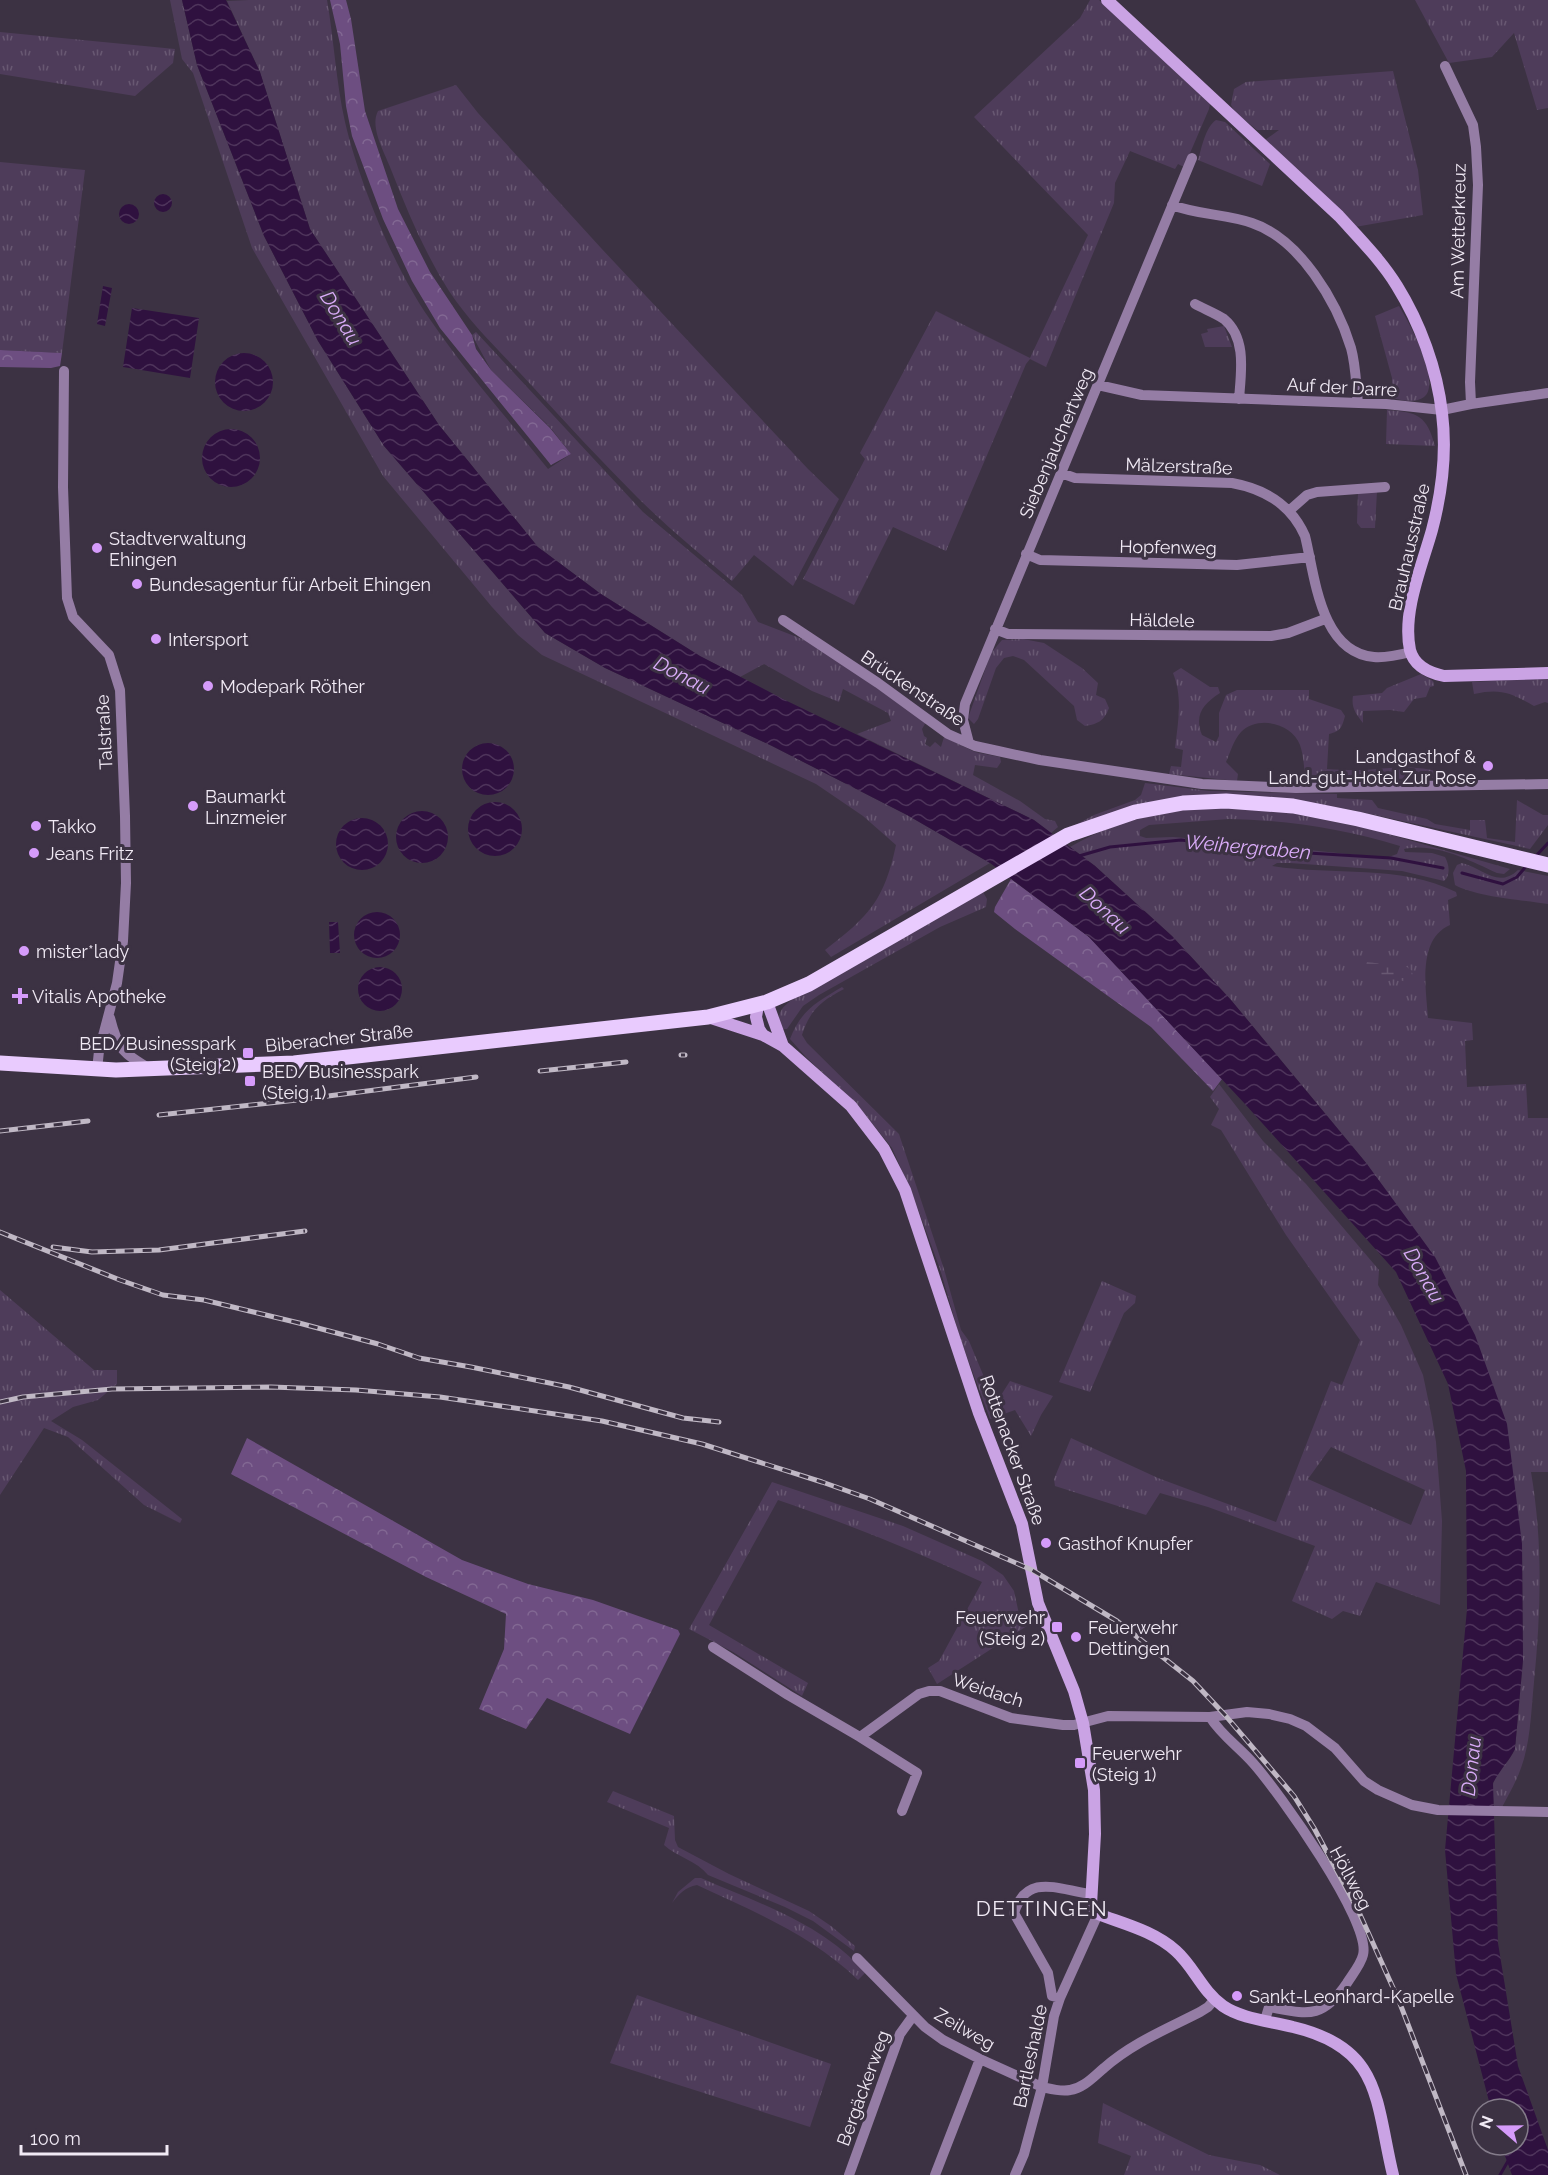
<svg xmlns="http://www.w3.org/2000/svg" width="1548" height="2175" viewBox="0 0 1548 2175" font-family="Raleway,sans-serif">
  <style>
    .grass { fill: url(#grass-tufts); fill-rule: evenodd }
    .forest { fill: url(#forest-crowns) }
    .wetland { fill: url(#wetland-marsh) }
    .water { fill: url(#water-waves) }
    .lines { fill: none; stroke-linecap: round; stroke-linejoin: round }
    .stream { stroke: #2f113f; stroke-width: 3 }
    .street { stroke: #957da5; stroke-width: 10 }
    .secondary { stroke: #caa3e4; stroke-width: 12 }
    .primary { stroke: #e9cbfe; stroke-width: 15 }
    .rail-casing { stroke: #c0b8c5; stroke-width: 5 }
    .rail { stroke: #3c3243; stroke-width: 3; stroke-dasharray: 9; stroke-linecap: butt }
    .poi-dot { fill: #d59bfa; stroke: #3c3243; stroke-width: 2 }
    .labels { text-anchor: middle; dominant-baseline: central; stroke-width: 6; stroke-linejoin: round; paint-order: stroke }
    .street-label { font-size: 18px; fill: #f1eaf5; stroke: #3c3243 }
    .poi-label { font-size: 18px; fill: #f1eaf5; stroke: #3c3243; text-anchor: start }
    .water-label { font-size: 20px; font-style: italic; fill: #daacf9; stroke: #3c3243 }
    .quarter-label { font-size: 21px; letter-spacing: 1.5px; fill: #f1eaf5; stroke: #3c3243 }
  </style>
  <defs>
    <pattern id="grass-tufts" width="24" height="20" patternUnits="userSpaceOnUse" patternTransform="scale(1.5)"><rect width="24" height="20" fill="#4e3c5a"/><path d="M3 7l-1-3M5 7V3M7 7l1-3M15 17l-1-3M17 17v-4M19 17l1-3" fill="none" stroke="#685872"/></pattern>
    <pattern id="forest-crowns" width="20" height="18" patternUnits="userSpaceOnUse" patternTransform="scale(1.5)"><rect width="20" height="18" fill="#6d4e81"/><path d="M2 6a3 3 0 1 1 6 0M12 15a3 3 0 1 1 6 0" fill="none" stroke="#826893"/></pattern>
    <pattern id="wetland-marsh" width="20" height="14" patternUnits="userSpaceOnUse" patternTransform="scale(1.5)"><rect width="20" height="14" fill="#4e3c5a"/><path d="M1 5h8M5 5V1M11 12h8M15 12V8" fill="none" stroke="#685872"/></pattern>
    <pattern id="water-waves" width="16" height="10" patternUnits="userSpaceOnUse" patternTransform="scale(1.5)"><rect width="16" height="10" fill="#2f113f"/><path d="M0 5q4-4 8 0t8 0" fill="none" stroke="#4e345b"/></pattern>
  </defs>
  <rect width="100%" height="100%" fill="#3c3243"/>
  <path class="grass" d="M170,0H182L197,65L264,236L318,341L384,446L545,633L605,668L772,746L907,815L990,863L831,957L825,950C869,916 884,901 896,845L863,816L816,784L542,655L518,635L492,607L383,476L252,248L193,73L182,59Z
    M249,0H327C334,40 336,82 345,122C359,182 394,268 429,318C465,371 508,419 548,469L571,454L550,427L491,370L472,335L476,332L643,512L742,595L758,622L810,642L926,722L922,729L924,736L927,738L925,744L930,747L935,742L941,747L944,737L975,752L1000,757L1001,762L997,768L975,765L973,775L1020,801L1045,819L1055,821L1058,827L1051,833L1034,820L857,734L891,721L888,713L843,689L839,702L812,691L764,664L740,677L700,656L601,594L538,547L439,425L310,229L260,72L227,1Z
    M1090,0H1099L1112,11L1210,104L1209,109L1184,167L1178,164L1175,169L1130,151L1115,183L1114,203L1046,367L1030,359L1026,364L946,551L893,527L854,605L803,579L865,459L860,453L936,311L1030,358L1088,235L974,117L1080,18Z
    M1415,0H1548V108L1537,110L1514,33L1492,57L1449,63Z
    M0,32L175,49L173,63L135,96L0,74Z
    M1393,71L1418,170L1423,215L1355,227L1265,140L1279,130H1257L1235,112L1231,105L1234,89L1246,82Z
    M456,85L478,113L601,248L808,469L839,499L793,586L754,555L732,581C700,554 667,527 637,497C601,461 567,424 533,387C505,356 472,326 449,291C425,253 408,213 392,172C386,155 369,128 378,111Z
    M1216,120L1225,122L1270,164L1262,186L1198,160C1202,147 1205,128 1216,120Z
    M0,162L85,170L62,353L0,350Z
    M1399,306C1409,322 1442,383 1424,397C1415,404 1402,400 1392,398V378L1375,316Z
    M1224,326L1232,347H1205L1201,334L1208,332L1207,329Z
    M1387,410C1418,412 1427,416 1435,446L1386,444Z
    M1377,491L1375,528H1361L1357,523L1358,492Z
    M1023,639L1044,643L1082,668L1098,683L1096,695L1105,699L1109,708C1104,721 1098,724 1085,726L1077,720L1074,706L1024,660L1013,656L1004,658L996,668L978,719L974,724L968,718L991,653L1002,640Z
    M1181,668L1210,687H1218L1220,693C1203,704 1194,715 1202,735L1216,742L1219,736V713L1226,695L1237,690H1309V699L1341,710L1345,716C1342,727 1341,731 1329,734L1327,769C1343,770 1360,771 1376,769C1399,767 1430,765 1451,777L1306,782C1304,771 1304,756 1300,745C1292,723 1258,715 1241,732C1234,739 1230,753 1226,762L1238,774L1237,781L1169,774L1171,766L1181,767L1183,750L1175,748C1178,722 1183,698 1173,673Z
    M1421,674L1433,681L1434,686L1430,687L1426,697L1414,699L1404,712L1390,710L1363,711V723C1356,714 1351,708 1353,696L1382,693L1387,688Z
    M1548,678V703L1545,702L1534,706C1511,693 1501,688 1474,694L1472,682Z
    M1145,783L1209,791L1337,794V798L1372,800L1378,808L1427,819L1435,824L1470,830V820H1485L1487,838L1515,842L1517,800L1543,815H1548V825L1530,849L1352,810L1300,801L1235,795L1066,830L1094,815L1135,800L1141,795Z
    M1219,807L1280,811L1370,829L1510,869L1504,874L1497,873C1469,860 1435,842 1404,849L1405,852L1432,853L1445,857C1449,864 1451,875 1444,881L1402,871L1290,863H1277L1272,866C1333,876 1399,864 1456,892L1457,896L1448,900L1450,925C1417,939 1426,989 1428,1018L1472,1023L1473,1040L1465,1041L1467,1087L1526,1084L1528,1118H1548V1472H1531C1543,1543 1541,1610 1534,1682C1531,1711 1531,1740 1521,1768C1516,1782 1508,1796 1501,1809L1494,1810C1494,1801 1491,1789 1494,1781C1499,1769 1510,1761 1515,1749L1523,1660L1522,1544L1367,1164L1231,1000L1172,936L1094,865L1070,847C1116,820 1166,810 1219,807ZM1229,819C1287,820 1344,829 1400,846L1397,854L1386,858L1223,841L1173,837L1146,838L1140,836V830L1149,825Z
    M1462,863C1483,868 1498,889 1518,870L1548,876V904C1523,900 1477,897 1455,885L1453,873L1457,865Z
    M983,892L987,899L986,907L940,927L819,995L803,1006L787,1029H783C774,1015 782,1007 793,999L938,915Z
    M842,987L844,989C821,1001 810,1010 802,1035L807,1043L899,1134L944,1269L961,1330L969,1341L992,1396L998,1400L1010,1381L1053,1396L1041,1415L1031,1436L1015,1410L990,1419L960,1338L940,1269L912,1193L892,1148L860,1108L806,1057L790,1039C801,1010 817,1002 842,987Z
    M1219,1084L1263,1141L1306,1184L1379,1270L1378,1285L1401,1325L1423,1375L1432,1418L1436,1442L1442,1521L1440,1605L1376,1582L1360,1616L1343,1611L1332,1619L1292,1601L1315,1546L1208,1507L1160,1493L1146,1515L1055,1486L1054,1479L1071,1438L1158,1478L1276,1522L1331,1381L1342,1385L1360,1340L1286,1235L1221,1130L1211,1125L1219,1109L1210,1097ZM1331,1447L1425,1490L1411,1525L1308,1479Z
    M1102,1281L1136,1296L1135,1303L1124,1313L1090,1392L1059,1382Z
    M0,1290L94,1370H117V1384L98,1400L73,1407L51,1421L82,1440L182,1519L180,1523L144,1505L68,1437L44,1428L0,1495Z
    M772,1482L903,1526L982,1561L1003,1575L1014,1591L1019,1614L1030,1624L937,1684L928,1668L939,1661L982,1582C915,1551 848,1524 778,1500L709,1625L808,1683L802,1696L733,1652L689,1629Z
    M613,1791L674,1816L675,1840L678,1847L729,1874L809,1911L831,1926L855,1946L854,1951L813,1921L785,1907L708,1875C697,1861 677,1857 664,1845L669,1828L607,1802Z
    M695,1878H701C758,1903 824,1924 865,1973L858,1980C813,1936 753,1911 697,1885C685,1887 679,1894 672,1903L678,1892Z
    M637,1995L831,2064L810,2127L610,2063Z
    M1103,2103L1209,2155L1260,2165L1280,2175H1124L1131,2156L1098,2143Z"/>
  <path class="forest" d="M330,0H346L351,19L365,111L398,209L430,272L472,335L476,349L491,370L550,428L571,454L551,465L440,328L412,281L383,219L352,136L346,106L340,44Z
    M0,350L62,353L60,366L51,368L0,367Z
    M1011,879L1089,937L1222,1079L1213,1091L1151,1027L1015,929L994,912L995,907Z
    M247,1438L462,1560L528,1584L593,1600L678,1630L680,1634L630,1734L547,1698L526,1729L479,1709L504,1649L506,1614L426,1577L231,1474Z"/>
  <path class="wetland" d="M1367,962L1407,967L1412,971L1413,978L1410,983L1393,978H1370L1363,969Z"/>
  <path class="water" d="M182,0H226L260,72L310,229L439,425L538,547L601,594L700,656L787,701L1034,820L1094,865L1172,936L1231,1000L1367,1164L1435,1257L1475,1335L1507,1424L1522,1544L1523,1660L1515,1749C1509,1761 1500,1770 1493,1783L1498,1943L1518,2066L1548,2150V2175H1512L1501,2145H1518V2109H1491L1456,1974L1445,1850L1467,1609L1466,1471L1448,1384L1396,1272L1245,1104L1089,937L990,863L907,815L772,746L605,668L545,633L384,446L318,341L264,236L197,65Z
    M154 203a9 9 0 1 1 18 0a9 9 0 1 1-18 0Z
    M119 214a10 10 0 1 1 20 0a10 10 0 1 1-20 0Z
    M103,286L112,288L105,326L97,324Z
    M132,308L199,318L190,378L123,367Z
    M215 382a29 29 0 1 1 58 0a29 29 0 1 1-58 0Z
    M202 458a29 29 0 1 1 58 0a29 29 0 1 1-58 0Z
    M462 769a26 26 0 1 1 52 0a26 26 0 1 1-52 0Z
    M468 829a27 27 0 1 1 54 0a27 27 0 1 1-54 0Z
    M396 837a26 26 0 1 1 52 0a26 26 0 1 1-52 0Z
    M336 844a26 26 0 1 1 52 0a26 26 0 1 1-52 0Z
    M354 935a23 23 0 1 1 46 0a23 23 0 1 1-46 0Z
    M329,922H338L340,953H330Z
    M358 989a22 22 0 1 1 44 0a22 22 0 1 1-44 0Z"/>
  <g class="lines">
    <path class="stream" d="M1079,856L1110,847L1181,840L1275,851L1391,858L1443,868
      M1535,857L1548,843
      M1462,873L1503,884L1517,877L1528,864
      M1500,2175L1508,2161"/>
    <path class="street" d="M1445,66L1473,125L1476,147L1478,185L1470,382L1471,404
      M1172,205C1198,215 1226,214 1252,223C1300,239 1337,302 1351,348C1356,366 1356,385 1358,403
      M1195,304C1204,309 1215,313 1224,319C1247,338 1241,373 1239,399
      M64,371L63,487L67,598L73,617L109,655L120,690L125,816L126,883L123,941L117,983L99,1051L97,1070
      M1098,385L1142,395L1386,404L1442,410L1471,404L1548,393
      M1061,473L1075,478L1232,483C1265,489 1291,504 1305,536C1315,576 1320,652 1374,657C1386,658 1399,655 1411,652
      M1290,510L1307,495L1317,492L1385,487
      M1026,554L1040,560L1237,565L1310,557
      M783,620L878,683L948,734L975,746L998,751L1040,760L1202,784L1296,788L1548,784
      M995,629L1008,634L1271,636L1288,633L1325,619
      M969,743L963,720L965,704L1192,158
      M110,1018C118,1050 123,1053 150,1069
      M713,1647L788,1695L860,1737L919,1694L929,1691H940L1011,1718L1063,1725H1074L1108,1716L1210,1717L1247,1712L1269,1714L1290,1719L1306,1726L1335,1748L1364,1781L1378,1790L1412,1805L1438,1810L1548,1812
      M1210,1717C1221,1735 1239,1747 1253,1763C1278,1791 1372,1922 1363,1955C1361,1964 1352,1975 1347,1983C1322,2020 1308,2014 1269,2007L1265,2020
      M860,1737L917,1773L902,1811
      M857,1958L925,2027L943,2040L980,2059L1042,2087C1051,2089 1061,2092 1070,2090C1084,2088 1094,2076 1104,2068C1132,2043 1167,2029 1200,2012L1208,2007L1215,1999
      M1060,1998L1052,1996L1048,1973L1014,1913C1027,1872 1059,1890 1090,1894
      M849,2175L900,2034L913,2016
      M935,2175L980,2059
      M1015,2175L1024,2154L1042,2087L1054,2016L1060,1998L1098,1914"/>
    <path class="secondary" d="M1107,0L1339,216C1359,238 1381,260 1397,286C1420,323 1437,369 1442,413C1447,453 1442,492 1432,530C1422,566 1402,612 1410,650C1414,666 1430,673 1444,676L1548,673
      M767,1002L783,1046
      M758,1005L756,1017L759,1029L763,1035L783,1046L851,1106L884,1149L905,1190L979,1413L1022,1524L1038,1603L1074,1691L1083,1723L1094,1790L1095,1834L1091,1905L1098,1914C1124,1924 1154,1931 1176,1951C1194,1967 1202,1991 1223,2006C1242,2019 1270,2021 1293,2027C1382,2048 1375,2100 1393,2175
      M708,1017L763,1035"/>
    <path class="primary" d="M0,1063L116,1070L294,1063L708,1017L767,1002L809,984L1068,835L1135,812L1183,803L1226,801L1293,806L1358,819L1548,865"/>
    <defs>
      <path id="rail" d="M681,1055H685
        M540,1071L626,1062
        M159,1115L297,1100L476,1077
        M0,1131L88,1121
        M0,1232L120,1280L163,1295L204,1300L299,1323L378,1344L419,1358L471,1367L569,1387L683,1418L719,1422
        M53,1247L92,1252L159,1250L305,1231
        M0,1402L23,1397L112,1389L271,1387L356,1390L440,1397L602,1421L702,1444L822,1482L870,1499L1032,1570L1117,1621L1193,1681L1225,1715L1294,1796L1314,1828L1358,1910L1399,2001L1466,2175"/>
    </defs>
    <use href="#rail" class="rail-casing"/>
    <use href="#rail" class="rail"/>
  </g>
  <g class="poi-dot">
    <circle cx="97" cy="548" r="6"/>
    <circle cx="137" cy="584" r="6"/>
    <circle cx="156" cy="639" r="6"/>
    <circle cx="208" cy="686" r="6"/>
    <circle cx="1488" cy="766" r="6"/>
    <circle cx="193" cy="806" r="6"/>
    <circle cx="36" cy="826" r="6"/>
    <circle cx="34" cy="853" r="6"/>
    <circle cx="24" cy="951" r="6"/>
    <path d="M17 987h6v6h6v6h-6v6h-6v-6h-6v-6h6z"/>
    <rect x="242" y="1047" width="12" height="12" rx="3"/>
    <rect x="244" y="1075" width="12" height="12" rx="3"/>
    <circle cx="1046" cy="1543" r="6"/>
    <rect x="1051" y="1621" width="12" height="12" rx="3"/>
    <circle cx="1076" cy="1637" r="6"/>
    <rect x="1074" y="1757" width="12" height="12" rx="3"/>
    <circle cx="1237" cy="1996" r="6"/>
  </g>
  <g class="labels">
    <g class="street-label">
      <text transform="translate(1458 231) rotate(-89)">Am Wetterkreuz</text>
      <text transform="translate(1342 387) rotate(3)">Auf der Darre</text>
      <text transform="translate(1056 443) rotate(-67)">Siebenjauchertweg</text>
      <text transform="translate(1179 466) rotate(2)">Mälzerstraße</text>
      <text transform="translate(1168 547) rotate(1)">Hopfenweg</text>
      <text transform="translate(1409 547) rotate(-77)">Brauhausstraße</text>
      <text transform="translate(1162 620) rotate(1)">Häldele</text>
      <text transform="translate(913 688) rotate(34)">Brückenstraße</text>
      <text transform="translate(104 732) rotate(-93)">Talstraße</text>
      <text transform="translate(339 1038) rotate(-6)">Biberacher Straße</text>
      <text transform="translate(1013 1450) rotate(70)">Rottenacker Straße</text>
      <text transform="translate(988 1690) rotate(18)">Weidach</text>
      <text transform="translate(1351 1878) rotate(62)">Höllweg</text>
      <text transform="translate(965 2029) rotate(30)">Zeilweg</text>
      <text transform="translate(1030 2056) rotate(-78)">Bartleshalde</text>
      <text transform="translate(863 2088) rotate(-70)">Bergäckerweg</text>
    </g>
    <g class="poi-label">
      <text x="109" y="538">Stadtverwaltung<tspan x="109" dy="21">Ehingen</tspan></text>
      <text x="149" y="584">Bundesagentur für Arbeit Ehingen</text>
      <text x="168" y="639">Intersport</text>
      <text x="220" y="686">Modepark Röther</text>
      <text x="1476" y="756" text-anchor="end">Landgasthof &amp;<tspan x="1476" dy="21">Land-gut-Hotel Zur Rose</tspan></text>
      <text x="205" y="796">Baumarkt<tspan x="205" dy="21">Linzmeier</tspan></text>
      <text x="48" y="826">Takko</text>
      <text x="46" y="853">Jeans Fritz</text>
      <text x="36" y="951">mister*lady</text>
      <text x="32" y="996">Vitalis Apotheke</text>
      <text x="236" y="1043" text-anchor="end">BED/Businesspark<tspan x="236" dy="21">(Steig 2)</tspan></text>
      <text x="262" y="1071">BED/Businesspark<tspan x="262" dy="21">(Steig 1)</tspan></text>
      <text x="1058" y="1543">Gasthof Knupfer</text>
      <text x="1045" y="1617" text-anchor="end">Feuerwehr<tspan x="1045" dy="21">(Steig 2)</tspan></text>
      <text x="1088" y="1627">Feuerwehr<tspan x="1088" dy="21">Dettingen</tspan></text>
      <text x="1092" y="1753">Feuerwehr<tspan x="1092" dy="21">(Steig 1)</tspan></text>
      <text x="1249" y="1996">Sankt-Leonhard-Kapelle</text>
    </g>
    <g class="water-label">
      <text transform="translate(341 318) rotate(58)">Donau</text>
      <text transform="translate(682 675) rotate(27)">Donau</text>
      <text transform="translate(1248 847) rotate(5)">Weihergraben</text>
      <text transform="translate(1105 910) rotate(43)">Donau</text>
      <text transform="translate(1424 1275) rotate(60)">Donau</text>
      <text transform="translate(1471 1766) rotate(-84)">Donau</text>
    </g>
    <g class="quarter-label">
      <text x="1042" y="1908">DETTINGEN</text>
    </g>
  </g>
  <g transform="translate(1500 2127) rotate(290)"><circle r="28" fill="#3c3243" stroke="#847c8a" stroke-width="1.5"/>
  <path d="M0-4.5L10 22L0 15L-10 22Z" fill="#d59bfa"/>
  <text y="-9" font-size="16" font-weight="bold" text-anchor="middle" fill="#f1eaf5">N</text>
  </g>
  <path d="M21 2145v9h146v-9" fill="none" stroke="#f1eaf5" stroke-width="3"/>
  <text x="30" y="2145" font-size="18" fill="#f1eaf5" stroke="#3c3243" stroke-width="4.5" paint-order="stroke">100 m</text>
</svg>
